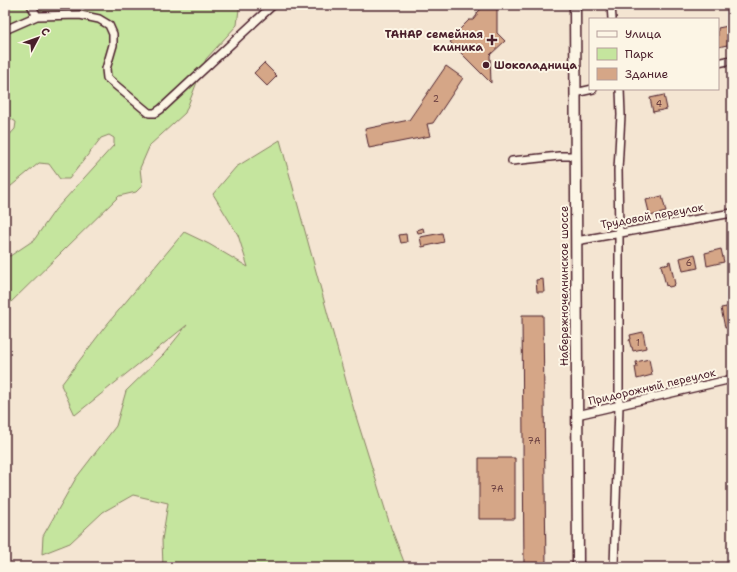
<svg xmlns="http://www.w3.org/2000/svg" width="737" height="572" viewBox="0 0 737 572" font-family="'Shantell Sans',sans-serif">
  <style>
    .green { fill: #c5e59e; stroke: #888264 }
    .building { fill: #d5a687; stroke: #4a1f2b }
    .lines { fill: none; stroke-linecap: round; stroke-linejoin: round }
    .minor-casing { stroke: #4a1f2b; stroke-width: 10 }
    .secondary-casing { stroke: #4a1f2b; stroke-width: 13 }
    .minor { stroke: #fcf5e5; stroke-width: 7 }
    .secondary { stroke: #fcf5e5; stroke-width: 10 }
    .poi-dot { fill: #4a1f2b; stroke: #fcf5e5; stroke-width: 1.5 }
    .labels { text-anchor: middle; dominant-baseline: central; stroke-width: 4; stroke-linejoin: round; paint-order: stroke }
    .number-label { font-size: 9px; fill: #6d4142 }
    .poi-label { font-size: 11px; font-weight: bold; fill: #4a1f2b; stroke: #fcf5e5; text-anchor: end }
    .street-label { font-size: 11px; fill: #4a1f2b; stroke: #fcf5e5 }
  </style>
  <rect width="100%" height="100%" fill="#f4e5d2"/>
  <filter id="ink" filterUnits="userSpaceOnUse"><feTurbulence type="fractalNoise" baseFrequency=".025" numOctaves="2"/><feDisplacementMap in="SourceGraphic" scale="8" xChannelSelector="R" yChannelSelector="G"/><feConvolveMatrix kernelMatrix="1 2 1 2 8 2 1 2 1" color-interpolation-filters="sRGB"/></filter>
  <g filter="url(#ink)">
    <path class="green" d="M5,5H239V9L237,25L206,59L185,113L150,145L140,168L142,186L136,192L119,196L5,308V255L10,256L34,240L55,210L114,145V138L109,135L101,138L69,179H60L49,164L39,163L5,191V140L15,129L16,122L10,118L5,120Z
      M280,140L354,410L391,528L406,567H163L162,540L168,503L133,495L103,512L70,543L42,554L43,536L76,478L116,426L126,391L164,354L187,325L75,415L61,385L104,328L184,232L209,244L248,267L238,235L213,194L236,167Z"/>
    <path class="building" d="M485,5H497V33L505,41L490,55L491,83L450,42L458,35V31L469,20H473L477,15V13Z
      M728,26L732,44L718,47V28Z
      M264,63L277,76L267,86L254,73Z
      M446,66L463,78L433,123L427,124L430,136L369,148L365,129L409,120Z
      M664,95L667,109L653,112L650,98Z
      M662,196L666,212L650,216L646,200Z
      M423,228L424,232L418,233L417,230Z
      M442,233L444,242L422,247L420,237Z
      M406,234L407,242L401,243L399,235Z
      M721,249L724,262L707,266L705,253Z
      M695,254L698,268L683,271L680,258Z
      M670,261L675,284L673,286L669,287L667,285L666,286L661,265L664,264L666,265L669,264L668,262Z
      M543,279L544,292H537L536,280Z
      M732,306V327L725,328L721,308Z
      M522,315H543L546,567H524Z
      M643,332L646,348L633,351L632,347H631L629,340L631,339L630,335Z
      M649,359L652,375L637,379L635,367H637L636,362Z
      M479,458H515V519H479Z"/>
    <g class="lines">
      <defs>
        <path id="minor" d="M31,5L37,16
          M611,5L612,19
          M5,30L37,16L80,15L99,19L109,25L113,34V45L106,69L107,78L149,113H155L161,109L273,5
          M718,63L732,60
          M575,93L593,89
          M512,161L559,156H575
          M576,241L732,213
          M577,415L732,379
          M614,567L619,406V234L618,170L621,115L620,89"/>
        <path id="secondary" d="M575,5L578,567"/>
      </defs>
      <use href="#minor" class="minor-casing"/>
      <use href="#secondary" class="secondary-casing"/>
      <use href="#minor" class="minor"/>
      <use href="#secondary" class="secondary"/>
    </g>
  </g>
  <g class="poi-dot">
    <path d="M490 34h4v4h4v4h-4v4h-4v-4h-4v-4h4z"/>
    <circle cx="486" cy="65" r="4"/>
  </g>
  <g class="labels">
    <g class="number-label">
      <text x="436" y="99">2</text>
      <text x="659" y="104">4</text>
      <text x="689" y="263">6</text>
      <text x="638" y="343">1</text>
      <text x="534" y="441">7А</text>
      <text x="497" y="489">7А</text>
    </g>
    <g class="poi-label">
      <text x="483" y="34">ТАНАР семейная<tspan x="483" dy="13">клиника</tspan></text>
      <text x="494" y="65" text-anchor="start">Шоколадница</text>
    </g>
    <g class="street-label">
      <text transform="translate(652 216) rotate(-10)">Трудовой переулок</text>
      <text transform="translate(564 286) rotate(-90)">Набережночелнинское шоссе</text>
      <text transform="translate(652 387) rotate(-13)">Придорожный переулок</text>
    </g>
  </g>
  <rect width="737" height="572" fill="none" stroke="#fcf5e5" stroke-width="20"/>
  <rect x="10" y="10" width="717" height="552" fill="none" stroke="#4a1f2b" stroke-width="1.5" filter="url(#ink)"/>
  <rect x="589" y="18" width="130" height="72" fill="#fcf5e5" stroke="#b59f9b"/>
  <rect x="597" y="31" width="20" height="6" fill="#fcf5e5" stroke="#b59f9b"/>
  <text x="625" y="38" font-size="12" fill="#4a1f2b">Улица</text>
  <rect x="597" y="48" width="20" height="12" fill="#c5e59e" stroke="#b59f9b"/>
  <text x="625" y="58" font-size="12" fill="#4a1f2b">Парк</text>
  <rect x="597" y="68" width="20" height="12" fill="#d5a687" stroke="#b59f9b"/>
  <text x="625" y="78" font-size="12" fill="#4a1f2b">Здание</text>
  <g transform="translate(38 38) rotate(49)" stroke="#fcf5e5" stroke-width="3" paint-order="stroke">
  <path d="M0-3L7 15L0 10L-7 15Z" fill="#4a1f2b"/>
  <text y="-6" font-size="11" font-weight="bold" text-anchor="middle" fill="#4a1f2b">С</text>
  </g>
</svg>
